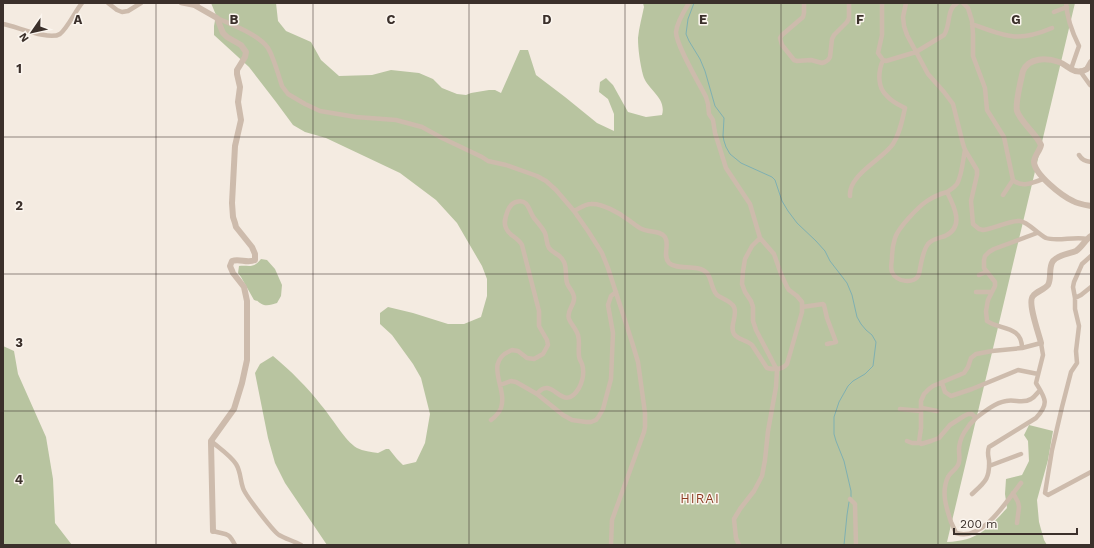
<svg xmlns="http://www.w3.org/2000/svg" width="1094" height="548" viewBox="0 0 1094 548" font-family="'Work Sans',sans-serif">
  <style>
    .green { fill: #b8c4a0 }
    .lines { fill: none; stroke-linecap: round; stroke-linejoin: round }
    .stream { stroke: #7fb0b2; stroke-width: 1 }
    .minor { stroke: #cdbbac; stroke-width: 4.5 }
    .tertiary { stroke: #cdbbac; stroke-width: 6 }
    .grid { fill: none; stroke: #3b302b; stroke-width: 1; stroke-opacity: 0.55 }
    .labels { text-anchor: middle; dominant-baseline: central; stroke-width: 3; stroke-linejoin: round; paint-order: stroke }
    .quarter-label { font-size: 13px; letter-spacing: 1px; fill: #8c3b22; stroke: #fbf5ee }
    .grid-label { font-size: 13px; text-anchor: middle; font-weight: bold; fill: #3b302b; stroke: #fbf5ee; stroke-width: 3; stroke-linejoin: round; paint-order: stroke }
  </style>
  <rect width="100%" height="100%" fill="#f4ebe1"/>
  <path class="green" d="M211,3H276L278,21L286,31L311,42L321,60L339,76L372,75L391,70L419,73L433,79L442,88L457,94L466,95L471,93L489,90H495L501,93L520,50H528L536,75L565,97L597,123L614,131V114L608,99L599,92L600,82L606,78L613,85L628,112L646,117L662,115C667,97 647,90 643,75C640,63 638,49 638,38C639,27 642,17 644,7L643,3H1075L947,542C977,541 988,529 1007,508L1005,494L1006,479L1022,475L1029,461L1028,441L1024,435L1029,425L1053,431L1048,460L1037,500L1039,522L1044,540L1047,545H327L285,483L275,463L268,438L255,373L260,364L273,356C291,371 307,387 321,405C331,416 345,441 357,448C363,451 371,452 378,453L386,449H389L397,459L403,465L416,462L425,443L430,414L421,378L413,364L392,335L380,324V313L388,307L413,313L448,324H464L481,317L487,296V279L482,266L457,223L436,200L400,173L326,138L305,132L293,125L276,102L249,67L214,35V26L216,15Z
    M261,259L267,260L275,269L282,285L281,296L277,303C271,305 265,307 260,303C254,299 261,302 254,300L241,277L238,273L239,266C250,265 253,269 261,259Z
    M3,346L14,351L18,374L46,437L53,479L55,523L72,545H3Z"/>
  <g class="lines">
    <path class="stream" d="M694,3L688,19L686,34L689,41L700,59L705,71L715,106L724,118L723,136L724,141L726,147L730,154L741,163L772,177L775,180L782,201L788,211L797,223L816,241L825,251L830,261L847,283L852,295L857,317L861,324L866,330L872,335L876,342L873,366L865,374L853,381L848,386L839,402L834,417V434L836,441L844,461L851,491V497
      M844,545L847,515L849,502"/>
    <path class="minor" d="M108,3L117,10L122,12L128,11L141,3
      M181,3L196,6L198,3
      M804,3V13L803,17L782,35L780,38L782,45L794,60L797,61L811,60L822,63L825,62L828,60L830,57L832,39L834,35L847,22L849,18V3
      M882,3V35L878,53L883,60L886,61L916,52L944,35C951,25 946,10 957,3
      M906,3L903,17L904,26L907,35L928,74L944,92L953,104L963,144L965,150L977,170V175L971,201L973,224L979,229L983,230C995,229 1009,220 1020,221C1028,222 1038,234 1046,238C1057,242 1075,236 1087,239
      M963,3L968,8L972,21L973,34V56L985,88L987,110L1004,137L1013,180C1021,188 1033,183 1043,179
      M1066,3C1067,19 1072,32 1079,46L1071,69
      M1054,12L1067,7
      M217,18C232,25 258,34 268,48C274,58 278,74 282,86L288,94L305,104L320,111L356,117L396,120L422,127L442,138L482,157L488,161L506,165L537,176L546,181L556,190L574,211L588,231L602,253L608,268L632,342L638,362L645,413V427L644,432L612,520L611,545
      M3,24C16,26 49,41 60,34C67,29 76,10 82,3
      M972,24C1005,36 1017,43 1052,28
      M1080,71L1090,85
      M1079,155C1082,160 1085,161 1091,162
      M947,192C954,206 965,227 945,236C939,238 932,239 928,244C922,252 921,265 919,274C915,285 896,282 892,272C890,267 892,262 892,257C892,251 893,244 895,238C898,228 918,207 927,201C933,197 940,194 947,192Z
      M947,192C950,190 954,188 957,184C962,175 963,160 965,150
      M1003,195L1013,180
      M850,196C848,175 883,159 893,144C900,133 902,121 905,108C899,105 892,102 887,96C877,87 878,72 883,60
      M574,211C580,208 585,204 591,204C602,203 619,213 627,219C632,222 637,227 642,229C650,233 660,230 665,237C670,245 662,255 669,263C678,271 697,263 707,273C712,279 711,289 717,295C722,299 731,301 734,307C738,316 729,326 734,334C738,340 747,340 752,345L767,368C775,370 782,370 787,364L802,312V302L797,296L789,290L787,287L781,274L774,254L760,238L750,204L726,168L715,133L713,120L709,114L708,104L706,97C699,83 676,45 676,32C677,22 684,11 689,3
      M1091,256L1082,264L1074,282L1073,287L1075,298V309L1079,326L1076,351L1077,363L1071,372L1062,407L1052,450L1045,493L1048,495L1091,472
      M979,275L986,272
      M976,292H992
      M1075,298L1081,295L1091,287
      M802,307L823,304L824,305L827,318L836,342L827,344
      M1022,348C1022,325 999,330 987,321L986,311L988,300L995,286V282L984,268V260L985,256L989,252L994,249L1037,233
      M942,383L945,392L951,396L972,389L1018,370L1038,374
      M500,385L511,381L516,382L537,394L563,415L572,420L586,422H591L596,420L599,416L603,409L611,379L613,333L608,305L611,296L616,292
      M922,408L937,411
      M900,409L921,411
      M976,418C985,411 995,403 1006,401C1015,399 1023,404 1031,399C1035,397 1037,393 1040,390
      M491,420C495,417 499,413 501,408C508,387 482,362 512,350L518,351L527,358L534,359L543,354L548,345L547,340L539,326V311L522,245C518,237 509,236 506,228C503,222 506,216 508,210C510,206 512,203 516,202C529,198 529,212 534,218C538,223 542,227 545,233C547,238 546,243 549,248C553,254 561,254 564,262C567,268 565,276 567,283C569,289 575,293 574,299C574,306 566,311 569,319C571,324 576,329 578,335C580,341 578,349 579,356C579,359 581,361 582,364C585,373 583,380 579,388C562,416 553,373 537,394
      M211,441C219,448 230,455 236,464C241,472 240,480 243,488C245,495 273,531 279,535C286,539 294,541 301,545
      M907,441L912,443H920
      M989,466L1021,454
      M1013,493L1018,502L1019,507L1017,523
      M972,494C985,482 990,479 989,460C988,455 987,452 989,447L1036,418C1050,403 1045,398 1036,383L1043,355L1041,343L1022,348L992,351L976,354L971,358L968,367L964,373L933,386L929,389L924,394L921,401V428L919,442L921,444L931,441L939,438L950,425L964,416L968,414H972L976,418C967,426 959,438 959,450C959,454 960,458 959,462C958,469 951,471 948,477C941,492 946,507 951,522C953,526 954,529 956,533C983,542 1007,500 1021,483
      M850,499L855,504L856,545
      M213,531C226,535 228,531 235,545
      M739,545L736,538L734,519L740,509L754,491L762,476L765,460L768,431L776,387L777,370L756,330L753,321V307L751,301L745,292L742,284L743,271L745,259L752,246L760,238"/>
    <path class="tertiary" d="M196,6L217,18L223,33L227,37L241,45L246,52L245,57L237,70V74L240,87L238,102L241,120L235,146L232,203L233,217L235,223L236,227L252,247L255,254V260C247,264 240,258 232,261L230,266L233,273L244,287L247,301V360L242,383L234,409L211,441V443L213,531
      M1091,62L1087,69C1084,71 1080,72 1075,71C1069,69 1065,64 1059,62C1047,58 1029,57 1023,71C1021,80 1015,103 1017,111C1021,123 1036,133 1041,145C1040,151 1034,156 1034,162C1035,175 1062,196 1073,201C1078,204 1085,205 1091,206
      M1041,343C1039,334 1027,302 1033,296C1037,291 1044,290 1048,285C1052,278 1048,268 1053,261C1058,255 1069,254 1076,251C1082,247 1085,240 1091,236"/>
  </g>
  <path class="grid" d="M156,3V545M313,3V545M469,3V545M625,3V545M781,3V545M938,3V545M3,137H1091M3,274H1091M3,411H1091"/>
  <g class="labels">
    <g class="quarter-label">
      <text x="700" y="498">HIRAI</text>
    </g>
  </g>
  <g class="grid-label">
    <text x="78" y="24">A</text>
    <text x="234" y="24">B</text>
    <text x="391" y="24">C</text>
    <text x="547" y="24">D</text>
    <text x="703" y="24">E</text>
    <text x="860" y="24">F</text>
    <text x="1016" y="24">G</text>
    <text x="19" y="73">1</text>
    <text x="19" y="210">2</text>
    <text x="19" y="347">3</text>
    <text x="19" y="484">4</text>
  </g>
  <rect width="1094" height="548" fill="none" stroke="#3b302b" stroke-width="8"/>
  <g transform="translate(32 32) rotate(236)" stroke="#fbf5ee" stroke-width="3" paint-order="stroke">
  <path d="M0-3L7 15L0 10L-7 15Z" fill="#3b302b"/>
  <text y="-6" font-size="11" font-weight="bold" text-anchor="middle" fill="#3b302b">N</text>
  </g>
  <path d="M954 528v6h123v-6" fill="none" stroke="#3b302b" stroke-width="2"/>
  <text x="960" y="528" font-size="12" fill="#3b302b" stroke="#fbf5ee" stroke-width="3" paint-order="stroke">200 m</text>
</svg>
